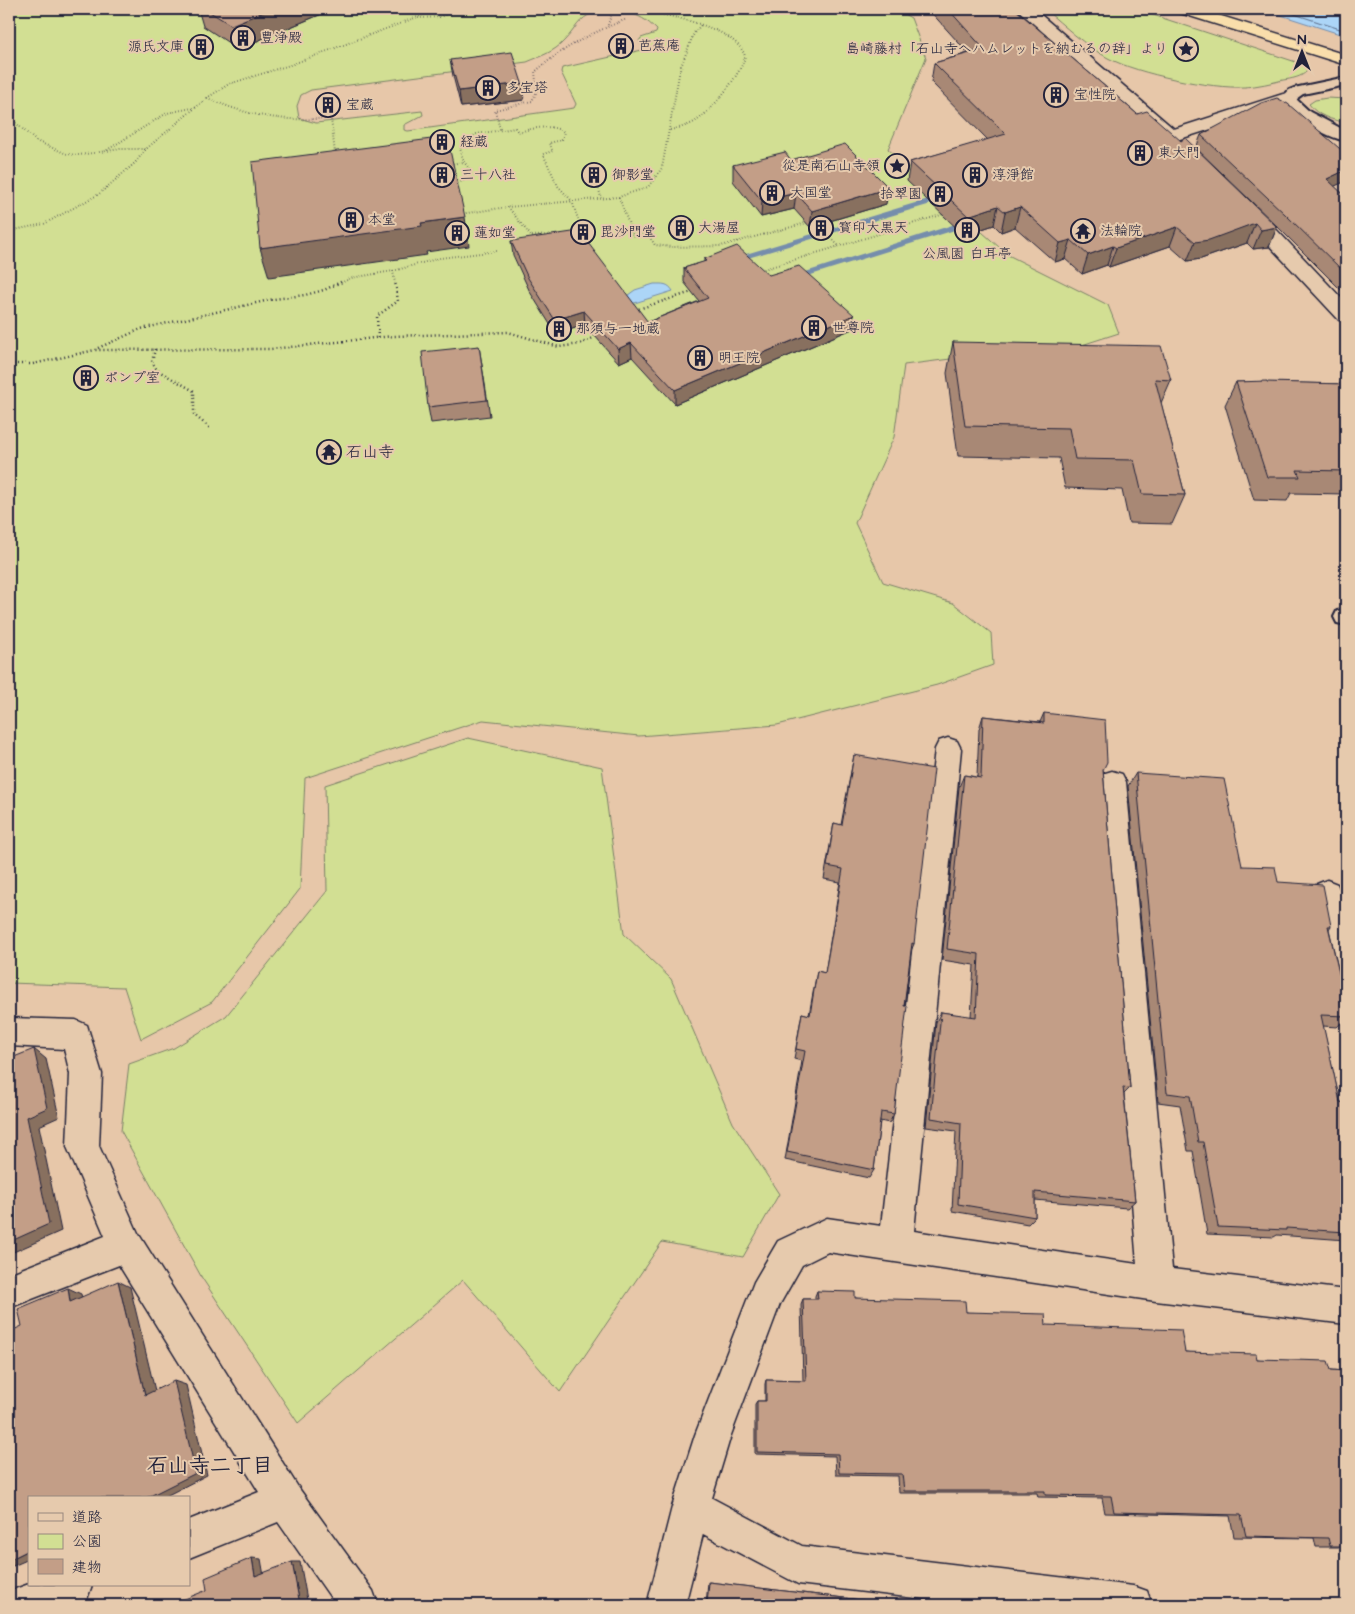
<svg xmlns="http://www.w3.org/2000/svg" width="1355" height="1614" viewBox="0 0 1355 1614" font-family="'Architects Daughter','Klee One',sans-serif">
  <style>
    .green { fill: #d2df93; stroke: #7a8067; fill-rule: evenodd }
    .water { fill: #acd5f7; stroke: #758dac }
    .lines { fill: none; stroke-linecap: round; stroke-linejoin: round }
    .shore { stroke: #596a86; stroke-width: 1 }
    .stream { fill: #758dac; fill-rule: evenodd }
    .lane-casing { stroke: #22223b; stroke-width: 4 }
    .street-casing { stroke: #22223b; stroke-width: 3 }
    .highway-casing { stroke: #22223b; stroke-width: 3 }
    .path-far1 { stroke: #22223b; stroke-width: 2; stroke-dasharray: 0.5 2.5; stroke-linecap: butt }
    .path { stroke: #22223b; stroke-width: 2.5; stroke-dasharray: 1 3; stroke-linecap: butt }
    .lane { fill: #e6caad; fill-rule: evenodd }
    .street { fill: #e6caad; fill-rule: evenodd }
    .highway { fill: #f9deab; fill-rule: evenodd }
    .wall { fill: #a88874; stroke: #22223b }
    .shaded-wall { fill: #886f5e; stroke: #22223b }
    .building { fill: #c39e87; stroke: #22223b }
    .labels { text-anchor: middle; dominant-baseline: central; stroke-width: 4; stroke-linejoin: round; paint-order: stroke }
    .far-poi-label { font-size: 14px; fill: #22223b; stroke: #e6caad; text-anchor: start }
    .poi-label { font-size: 16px; fill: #22223b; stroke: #e6caad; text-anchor: start }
    .near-neighbourhood-label { font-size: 21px; font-weight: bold; fill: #22223b; stroke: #e6caad }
  </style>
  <rect width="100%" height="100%" fill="#e7c7a9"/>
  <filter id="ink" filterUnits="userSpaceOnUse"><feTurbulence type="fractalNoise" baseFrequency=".02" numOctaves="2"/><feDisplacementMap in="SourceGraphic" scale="10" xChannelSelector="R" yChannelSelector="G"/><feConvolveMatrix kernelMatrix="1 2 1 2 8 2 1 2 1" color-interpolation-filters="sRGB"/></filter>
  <g filter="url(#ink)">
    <path class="green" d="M9,9H895L911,18L926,58L888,149L1008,255L1108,305L1119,333L1060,352L966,357L904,365L894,437L855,523L883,582L953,603L991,633L993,665L937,685L777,725L639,736L483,720L305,778L300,889L212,1002L141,1039L124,987L9,983ZM595,12C623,12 636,9 657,30L656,33L641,38L639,41L643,47L642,50L562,68L561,72L576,104L574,108L408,131L404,130V125L423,115L422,111L316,123L299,118L297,106L301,95L311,90L527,62C541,56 554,52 564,41C577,28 577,19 595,12Z
      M1044,9H1135L1299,63L1305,66L1307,71C1302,77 1291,79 1283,80C1271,83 1258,86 1245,87C1211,89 1138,74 1108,58C1084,45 1065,26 1044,9Z
      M1327,98L1346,99V123C1333,120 1317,116 1309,104L1315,100Z
      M468,738L602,767L624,934L671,979L733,1123L779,1194L743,1257L662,1242L560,1392L463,1280L298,1423L202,1278L121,1131L129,1064L174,1048L226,1016L327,891L325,785Z"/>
    <path class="water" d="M1262,9H1346V36Z
      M654,284C663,284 668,283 673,291L628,305L624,298L635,290Z"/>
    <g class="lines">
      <path class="shore" d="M1279,9L1346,31"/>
      <path class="stream" d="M945,194L948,195V199L734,262H728L726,260Z
        M971,219L974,220V224L795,280L792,281L787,278Z"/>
      <defs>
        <path id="lane" d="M1346,77V85L1303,94L1296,99L1310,112L1346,131V141C1326,137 1290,117 1282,98L1289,90L1294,88Z
          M1346,609V625L1337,623L1334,617L1337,611Z"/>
        <path id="street" d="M1017,9H1034L1174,129L1283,94L1289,93L1295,94L1298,98L1295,102L1180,139L1178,141L1172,142L1166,141Z
          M1246,203L1253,205L1346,303V321L1339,320L1239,213L1236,209L1239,205Z
          M948,738L957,741L961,749L914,1231L1137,1264L1098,782L1102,774L1112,771L1122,774L1126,782L1172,1269L1346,1290V1324L1156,1301L828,1252L802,1265L780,1304L731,1435L712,1498L802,1546L1133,1586L1147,1591L1152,1605H974L798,1584L703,1534L685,1605H647L672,1507L695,1435L754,1282L778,1241L827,1218L881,1226L935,749L939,741Z
          M1327,880L1337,884C1351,913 1348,966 1346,998L1335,994L1331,984L1313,893L1317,884Z
          M9,1018L76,1020L87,1025L102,1074L99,1146L138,1233L298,1487L373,1591L378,1605H336L278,1522L189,1558V1520L259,1492L119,1265L9,1308V1274L105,1236L67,1147L70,1074L64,1049L9,1046Z
          M29,1584V1585H92L87,1599L70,1605H9L10,1591Z"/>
        <path id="highway" d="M1175,9H1199L1346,55V65L1177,12Z"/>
      </defs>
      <use href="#lane" class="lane-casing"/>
      <use href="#street" class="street-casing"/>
      <use href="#highway" class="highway-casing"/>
      <path class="path-far1" d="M637,9C666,16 734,25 745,56C742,73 711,112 696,121C688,126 679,128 670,130
        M418,18L439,17L461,9
        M608,25L613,9
        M207,98C251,117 283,122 331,118L335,154
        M9,117L36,141L67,154L79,155L120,149H146
        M500,129L495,110L532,101L537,91L535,72C562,48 593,32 627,19
        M107,150L167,113L197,107
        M450,164L464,162
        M455,184L465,180L471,171L464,162L460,148L476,134L515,128L518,132C533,129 550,123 564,132L562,140L549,143L553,151L543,154L558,186L572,201L578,219
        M599,189L601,198
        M1339,194L1346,189
        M619,197L633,236L647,233L655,245L671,247L721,246L810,222
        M508,207L534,240
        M460,214L508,207L619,197L648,187L662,168L680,69L694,33L701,25
        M9,231L44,224L99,194L135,163L146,149L207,98L229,84L293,64L428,13L434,9
        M825,232L839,246
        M532,236L551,235
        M761,270L944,214
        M393,271L395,283
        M341,283L351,278L393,271L440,258L497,251"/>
      <path class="path" d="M635,310L695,291
        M378,338L377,316L398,301L395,281
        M98,348L141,329L274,299L305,295L324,290L343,281
        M155,349L152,362L157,370L194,391V415L210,428
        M9,364H33L95,350L271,349L393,336L508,332L559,347L580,344L593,338L594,333"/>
      <use href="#lane" class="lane"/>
      <use href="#street" class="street"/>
      <use href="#highway" class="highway"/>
    </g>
    <path class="wall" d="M198,9H323L324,13L238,49L203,26Z
      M928,9H1015L1137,114L1277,227L1269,247L1253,249L1247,243L1201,259L1187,261L1170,246L1109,267L1107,265L1082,274L1065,259L1055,262L1015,227L1001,232L994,225L964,235L907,181L910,162L988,140L931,82L934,63L968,53Z
      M450,60L524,100L461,107L453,76Z
      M1201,135L1346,154V181L1334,186L1346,197V295L1279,228L1196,148Z
      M791,160L886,204L810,227L794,209L761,217L733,181V165Z
      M511,241L648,322L699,301L684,282V268L704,262V259L769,275L852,329L675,404L632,357L619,363L585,325L556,334L530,292L513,255Z
      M953,342L1171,380L1161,403L1185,495L1172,524L1129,523L1122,490L1065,488L1059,458L958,456L947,373Z
      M479,346L490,416L431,423L428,407Z
      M1236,382L1346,384V494L1291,493L1287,501L1254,500L1225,405Z
      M1044,713L1103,770L1130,1088L1124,1094L1135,1201L1127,1208L1035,1200V1217L1028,1224L952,1211L956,1131L926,1127L936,1022L941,1012L971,1017L974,965L942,960L959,787L964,775L977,777L979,729L983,716L1040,722Z
      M854,755L914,944L911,951L904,1006L894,1114L889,1123L880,1121L874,1170L869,1178L785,1160L802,1061L794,1059L800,1024L802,1013L809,1015L817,971L825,973L840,882L824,879L834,823L841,825Z
      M1136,773L1242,866L1278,882L1331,926L1329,929L1346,1003V1019L1337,1027L1323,1026L1340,1102L1346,1103V1240L1277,1235L1274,1237L1207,1234L1193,1151H1188L1180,1105L1158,1102L1128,786Z
      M817,1291L855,1298L966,1312L1046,1325L1185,1352L1257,1359L1331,1370L1346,1371V1547H1316L1314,1538L1234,1537L1230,1516L1105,1513L1102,1498L1038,1497L1037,1493H899L898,1476L836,1475L835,1456L755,1454V1404L757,1401H765V1384L766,1380L803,1381L801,1304L803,1299H815V1296Z
      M708,1582L904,1605H706Z"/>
    <path class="shaded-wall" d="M271,9H323L324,13L238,49L231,25Z
      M522,83L524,100L461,107L459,91Z
      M1346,170V181L1320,193L1327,179Z
      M889,188L886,204L810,227L812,211Z
      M796,193L794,209L761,217L762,201Z
      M998,206L994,225L964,235L968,216Z
      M1020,207L1015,227L1001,232L1005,212Z
      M465,217L469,246L426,252L427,255L269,277L260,248L421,223Z
      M1255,223L1247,243L1201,259L1187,261L1195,242Z
      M1177,227L1170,246L1109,267L1116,248Z
      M1277,227L1269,247L1253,249L1261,230Z
      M1071,240L1065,259L1055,262L1060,243Z
      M1113,246L1107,265L1082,274L1088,255Z
      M584,311L585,325L556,334L555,320Z
      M854,315L852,329L675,404V390Z
      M631,343L632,357L619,363L618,349Z
      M34,1049L46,1059L59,1117L39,1126L61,1231L9,1254V1242L27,1117Z
      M118,1281L130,1287L157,1399L145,1395Z
      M68,1288L81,1294L84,1308L70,1302Z
      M174,1381L186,1385L207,1475L162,1498H146Z
      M29,1550V1559L13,1566H9V1560Z
      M252,1558L261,1559L264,1576H255Z
      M292,1562H300L308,1605H300Z"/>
    <path class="building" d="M205,9H271L231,25Z
      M948,9H1015L1137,114L1147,111L1181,141L1185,138L1277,227L1261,230L1255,223L1209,240L1195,242L1177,227L1116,248L1113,246L1088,255L1071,240L1060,243L1020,207L1005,212L998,206L968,216L910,162L1006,134L934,63L984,49Z
      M512,52L522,83L459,91L450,60Z
      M1277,98L1288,104L1346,154V170L1327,179L1346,197V274L1285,214L1201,135L1261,103Z
      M447,137L465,217L421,223L422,226L260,248L252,162Z
      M845,144L889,188L812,211L796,193L762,201L733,165L785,152L791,160Z
      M579,231L648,322L708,298L684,268L706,261L704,259L737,246L769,275L799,266L854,315L675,390L631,343L618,349L584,311L555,320L528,278L511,241Z
      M953,342L1161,346L1171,380L1155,379L1185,495L1142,494L1134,460L1075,459L1069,428L965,426Z
      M479,346L487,400L428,407L422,352Z
      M1267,381V382L1346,384V471L1297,470L1300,477H1267L1236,382Z
      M1044,713L1105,720L1107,762L1103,770L1130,1088L1123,1087L1135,1201L1035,1192V1217L958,1204L961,1123L931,1118L941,1012L976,1017L979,954L947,949L964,775L981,778L983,716L1044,723Z
      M854,755L934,769L914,944L912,943L904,1006H907L894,1114L881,1112L874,1170L787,1152L805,1051L796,1049L802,1013L810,1015L817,971L825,973L843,869L827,866L834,823L842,825Z
      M1136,773L1224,779L1242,866L1275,867L1278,882L1323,885L1331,926H1328L1346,1003V1016L1321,1015L1340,1102L1346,1103V1232L1286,1228V1230L1218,1227L1203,1142H1198L1190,1096L1167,1093Z
      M34,1049L47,1108L27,1117L49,1224L9,1242V1059Z
      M118,1281L145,1395L174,1381L196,1473L146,1498H29V1550L9,1560V1332L22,1326L18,1309L68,1288L70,1302Z
      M817,1291L855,1292V1298L965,1301L966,1312L1045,1314L1046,1325L1181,1330L1185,1352L1256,1354L1257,1359L1328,1361L1331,1370L1346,1371V1546H1330L1328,1538L1246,1536L1241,1515L1114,1512L1111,1496L1045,1495V1491H904L902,1474L839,1473L838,1454L757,1452V1401H766V1380L806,1381L803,1299H818Z
      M252,1558L255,1576L292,1562L300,1605H170L207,1590L205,1578Z
      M709,1582L903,1605H707Z"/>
  </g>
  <defs>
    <symbol id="building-ring" viewBox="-11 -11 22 22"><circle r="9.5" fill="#e6caad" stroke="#22223b" stroke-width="1.5"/><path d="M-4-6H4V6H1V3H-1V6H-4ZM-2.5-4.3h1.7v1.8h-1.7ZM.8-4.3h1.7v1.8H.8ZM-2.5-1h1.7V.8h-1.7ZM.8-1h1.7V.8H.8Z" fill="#22223b"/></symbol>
    <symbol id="sight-ring" viewBox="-11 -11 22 22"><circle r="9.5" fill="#e6caad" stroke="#22223b" stroke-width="1.5"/><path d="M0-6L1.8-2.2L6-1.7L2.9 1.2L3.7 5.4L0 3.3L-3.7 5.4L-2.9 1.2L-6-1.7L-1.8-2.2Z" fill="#22223b"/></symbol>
    <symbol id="temple-ring" viewBox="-11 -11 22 22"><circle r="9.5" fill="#e6caad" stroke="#22223b" stroke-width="1.5"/><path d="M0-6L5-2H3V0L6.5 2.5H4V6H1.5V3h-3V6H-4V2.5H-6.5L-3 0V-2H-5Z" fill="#22223b"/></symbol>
  </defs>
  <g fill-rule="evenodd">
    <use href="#building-ring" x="229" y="24" width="28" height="28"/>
    <use href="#building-ring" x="607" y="32" width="28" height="28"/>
    <use href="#building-ring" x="187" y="33" width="28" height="28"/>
    <use href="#sight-ring" x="1172" y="35" width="28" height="28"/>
    <use href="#building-ring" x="474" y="74" width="28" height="28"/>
    <use href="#building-ring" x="1042" y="81" width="28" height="28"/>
    <use href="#building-ring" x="314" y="91" width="28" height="28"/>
    <use href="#building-ring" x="428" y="128" width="28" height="28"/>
    <use href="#building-ring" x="1126" y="139" width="28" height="28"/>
    <use href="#sight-ring" x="883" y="152" width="28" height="28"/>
    <use href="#building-ring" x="428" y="161" width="28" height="28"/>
    <use href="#building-ring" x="580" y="161" width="28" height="28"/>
    <use href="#building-ring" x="961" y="161" width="28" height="28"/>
    <use href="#building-ring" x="758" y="179" width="28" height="28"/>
    <use href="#building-ring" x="926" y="180" width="28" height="28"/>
    <use href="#building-ring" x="337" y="206" width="28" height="28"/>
    <use href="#building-ring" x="667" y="214" width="28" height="28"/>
    <use href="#building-ring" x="807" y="214" width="28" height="28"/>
    <use href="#building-ring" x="953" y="216" width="28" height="28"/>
    <use href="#temple-ring" x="1069" y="217" width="28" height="28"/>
    <use href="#building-ring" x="569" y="218" width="28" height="28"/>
    <use href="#building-ring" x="443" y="219" width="28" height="28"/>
    <use href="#building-ring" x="800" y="314" width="28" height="28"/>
    <use href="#building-ring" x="545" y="315" width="28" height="28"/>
    <use href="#building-ring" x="686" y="344" width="28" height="28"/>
    <use href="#building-ring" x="72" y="364" width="28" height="28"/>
    <use href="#temple-ring" x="315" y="438" width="28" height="28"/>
  </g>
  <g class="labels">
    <g class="far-poi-label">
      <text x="260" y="38">豊浄殿</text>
      <text x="638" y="46">芭蕉庵</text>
      <text x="184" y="47" text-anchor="end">源氏文庫</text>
      <text x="1168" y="49" text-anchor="end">島崎藤村「石山寺へハムレットを納むるの辞」より</text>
      <text x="506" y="88">多宝塔</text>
      <text x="1074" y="95">宝性院</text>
      <text x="346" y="105">宝蔵</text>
      <text x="460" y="142">経蔵</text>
      <text x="1158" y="153">東大門</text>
      <text x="880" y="166" text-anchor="end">從是南石山寺領</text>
      <text x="460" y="175">三十八社</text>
      <text x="612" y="175">御影堂</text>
      <text x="992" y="175">淳淨館</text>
      <text x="790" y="193">大国堂</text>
      <text x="922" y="194" text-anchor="end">拾翠園</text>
      <text x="368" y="220">本堂</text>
      <text x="698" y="228">大湯屋</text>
      <text x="838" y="228">寳印大黒天</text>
      <text x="1100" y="231">法輪院</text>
      <text x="600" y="232">毘沙門堂</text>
      <text x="474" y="233">蓮如堂</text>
      <text x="967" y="254" text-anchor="middle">公風園 白耳亭</text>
      <text x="832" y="328">世尊院</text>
      <text x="576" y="329">那須与一地蔵</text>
      <text x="718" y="358">明王院</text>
      <text x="104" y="378">ポンプ室</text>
    </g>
    <g class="poi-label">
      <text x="346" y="452">石山寺</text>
    </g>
    <g class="near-neighbourhood-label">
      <text x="210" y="1465">石山寺二丁目</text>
    </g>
  </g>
  <rect width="1355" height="1614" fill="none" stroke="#e6caad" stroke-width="30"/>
  <rect x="15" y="15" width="1325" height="1584" fill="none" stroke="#22223b" stroke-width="2" filter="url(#ink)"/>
  <rect x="28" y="1496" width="162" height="90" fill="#e6caad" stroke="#98877f"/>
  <rect x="38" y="1513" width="25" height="8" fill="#e6caad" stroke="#98877f"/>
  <text x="72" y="1522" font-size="15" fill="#22223b">道路</text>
  <rect x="38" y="1534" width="25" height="15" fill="#d2df93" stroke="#98877f"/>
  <text x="72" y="1546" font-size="15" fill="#22223b">公園</text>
  <rect x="38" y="1559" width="25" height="15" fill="#c39e87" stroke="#98877f"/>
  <text x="72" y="1572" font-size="15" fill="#22223b">建物</text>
  <g transform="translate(1302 52)" stroke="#e6caad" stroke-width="4" paint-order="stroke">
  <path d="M0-4L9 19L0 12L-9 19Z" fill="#22223b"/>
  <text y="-8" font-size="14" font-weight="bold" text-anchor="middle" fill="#22223b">N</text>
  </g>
</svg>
